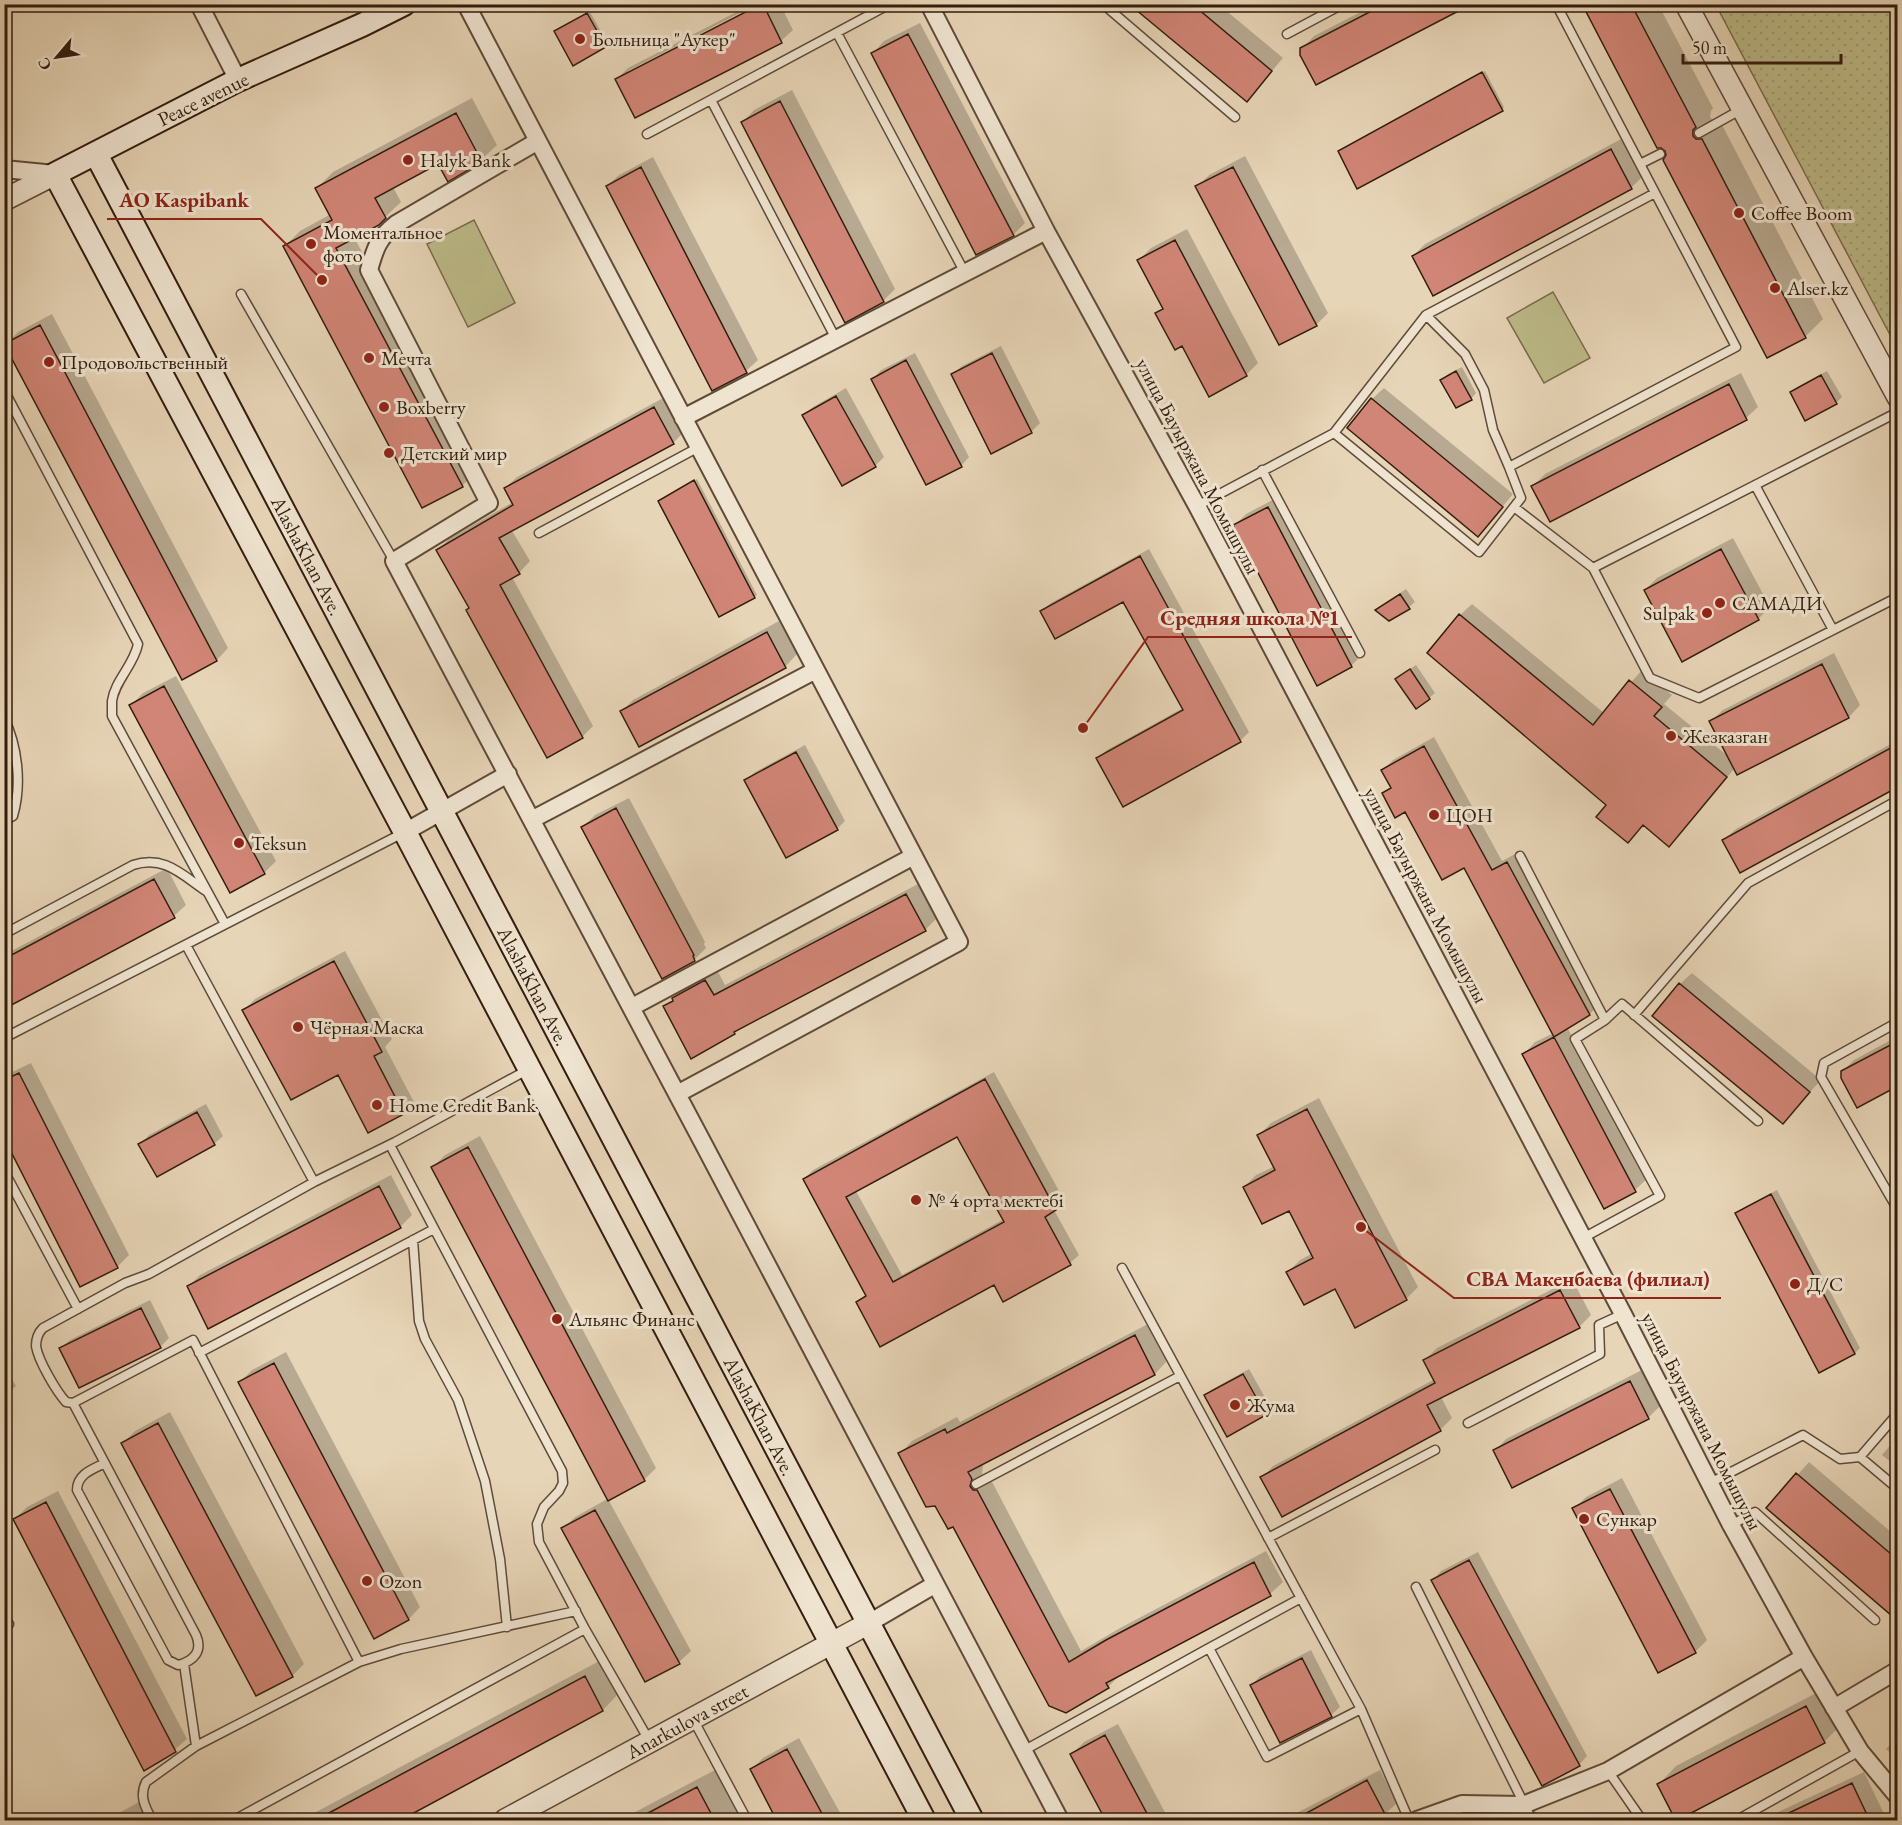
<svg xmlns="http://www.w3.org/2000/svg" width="1902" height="1825" viewBox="0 0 1902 1825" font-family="'EB Garamond',serif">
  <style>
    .grass { fill: #bdbb89; stroke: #786c4b; stroke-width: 1.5 }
    .park { fill: url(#park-dots); stroke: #786c4b; stroke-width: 1.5 }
    .shadow { fill: #0003; fill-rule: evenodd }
    .building { fill: #d18576; stroke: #321d0d; stroke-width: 1.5; fill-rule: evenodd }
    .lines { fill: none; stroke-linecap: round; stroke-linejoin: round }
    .service-casing { stroke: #5f4b38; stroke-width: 11 }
    .minor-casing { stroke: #5f4b38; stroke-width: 20 }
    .tertiary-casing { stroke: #5f4b38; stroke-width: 24 }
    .secondary-casing { stroke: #321d0d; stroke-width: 26 }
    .service { stroke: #efe4d0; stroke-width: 8 }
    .minor { stroke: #efe4d0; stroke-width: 16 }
    .tertiary { stroke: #efe4d0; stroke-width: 21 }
    .secondary { stroke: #efe4d0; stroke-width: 22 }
    .poi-dot { fill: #8f2418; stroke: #efe4d0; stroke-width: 2 }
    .labels { text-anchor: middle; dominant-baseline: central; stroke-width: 6; stroke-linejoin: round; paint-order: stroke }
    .poi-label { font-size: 20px; fill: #321d0d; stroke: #efe4d0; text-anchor: start }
    .street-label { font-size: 20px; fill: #321d0d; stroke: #efe4d0 }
    .leader { fill: none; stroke: #8f2418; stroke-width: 2 }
    .callout-dot { fill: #8f2418; stroke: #efe4d0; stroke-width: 2 }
    .callout-label { font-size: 21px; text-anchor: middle; font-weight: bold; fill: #8f2418; stroke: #efe4d0; stroke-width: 6; stroke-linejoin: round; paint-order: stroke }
  </style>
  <defs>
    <pattern id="park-dots" width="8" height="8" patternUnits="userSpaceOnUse" patternTransform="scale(1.5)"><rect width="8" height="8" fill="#bdbb89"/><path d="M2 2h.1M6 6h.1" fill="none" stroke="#a3a075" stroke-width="1.8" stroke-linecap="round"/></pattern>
  </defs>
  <rect width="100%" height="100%" fill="#e7d5b7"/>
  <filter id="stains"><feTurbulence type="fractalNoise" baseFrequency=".00333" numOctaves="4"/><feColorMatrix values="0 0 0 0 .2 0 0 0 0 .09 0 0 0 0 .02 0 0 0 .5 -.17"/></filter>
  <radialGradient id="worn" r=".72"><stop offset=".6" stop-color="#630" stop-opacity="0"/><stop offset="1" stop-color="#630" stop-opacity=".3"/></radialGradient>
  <path class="grass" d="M474,220L515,303L468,327L427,244Z
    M1553,292L1590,358L1544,383L1507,318Z"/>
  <path class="park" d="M1716,5H1897V348Z"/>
  <path class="shadow" d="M752,4H757L628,71V74L764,4H780L793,30L781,41L635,116L616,80L628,68Z
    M1131,4H1218L1283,58L1247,100Z
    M1376,4H1469L1302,49L1314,36Z
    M1584,4H1658L1713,108L1711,111L1710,117L1714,121H1720L1823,319L1805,337L1668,155Z
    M590,12L608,44L573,64L558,29Z
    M920,23L1025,223L1013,235L873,53L884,41Z
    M1485,71L1504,107L1502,110L1342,149Z
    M792,90L895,289L883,301L743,122L754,110Z
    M472,98L497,145L481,160L439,162L393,187L401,202L378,224L354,237L478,470L462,486L285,246L300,231L331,214L317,188L333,172Z
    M1623,138L1643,176L1631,188L1413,256L1425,244Z
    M1245,156L1328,313L1316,325L1197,187L1209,175Z
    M653,157L758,360L746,371L712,389L607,186L619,175Z
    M1187,229L1258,363L1246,375L1183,344L1157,314L1164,307L1139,260L1151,248Z
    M52,314L228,648L217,660L183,678L6,344L18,332Z
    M1001,346L1040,423L1031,432L992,452L953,374L962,366Z
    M915,353L969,457L961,466L873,379L881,370Z
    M1462,367L1476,393L1471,399L1442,380L1448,374Z
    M1827,371L1842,397L1836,403L1792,392L1797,387Z
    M1741,373L1758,407L1746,418L1550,520L1533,486L1545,474Z
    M846,388L884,457L875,466L804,415L813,407Z
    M1384,388L1513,494L1489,523L1372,399Z
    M665,397L684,432L673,443L511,529L530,561L519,573L512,577L593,726L582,737L471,608L438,550L449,539L513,502L505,488L517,477Z
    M697,479L757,595L754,597L662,499Z
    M1280,496L1363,654L1351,666L1235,525L1246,514Z
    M1733,538L1770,607L1758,619L1645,590L1657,578Z
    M1149,549L1249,732L1240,741L1123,805L1098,758L1107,750L1183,708L1124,600L1042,611L1051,603Z
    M1406,589L1415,602L1409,607L1390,620L1377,609Z
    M1472,604L1604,713L1642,670L1672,695L1664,704L1729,757L1711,721L1723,710L1834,653L1860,705L1849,717L1737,773L1735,768L1669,845L1644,824L1628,841L1608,805L1460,615Z
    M779,621L797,654L786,666L640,745L622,711L633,700Z
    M1416,665L1435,693L1429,698L1403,674Z
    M176,676L276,861L264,873L131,705L143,693Z
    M1434,737L1502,861L1517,853L1599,1004L1590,1014L1567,1027L1647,1179L1635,1190L1605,1207L1524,1054L1535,1042L1554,1033L1465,866L1405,810L1384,794L1392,786L1383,770L1393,760Z
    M1898,740V785L1724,840L1736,829Z
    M805,745L845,821L837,829L746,780L755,772Z
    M629,798L705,942L704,944L706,948L694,960L583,827L595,815Z
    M167,868L186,905L174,916L4,1007V955Z
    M918,884L936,919L925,930L740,1027L734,1033L665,1007L685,987L717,970L725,985Z
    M345,951L392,1039L385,1047L414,1102L403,1113L244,1010L255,999Z
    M1692,973L1821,1080L1783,1122L1680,984Z
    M1898,1036V1084L1842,1072L1854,1060Z
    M31,1063L129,1255L117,1267L4,1135V1076Z
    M994,1072L1064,1200L1054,1210L1079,1255L1070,1263L995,1283L858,1302L867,1293L804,1179L813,1170ZM958,1135L1004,1219L902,1275L856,1191Z
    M1319,1098L1418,1287L1406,1299L1336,1287L1288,1272L1300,1260L1313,1253L1289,1209L1244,1187L1256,1175L1275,1166L1259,1135L1271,1123Z
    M206,1104L223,1136L214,1144H140L149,1135Z
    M480,1136L656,1468L644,1480L608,1499L691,1651L679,1662L563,1529L575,1517L609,1498L433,1167L445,1155Z
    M391,1175L412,1215L400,1227L188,1287L200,1275Z
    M1777,1190L1860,1348L1855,1353L1737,1213L1743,1208Z
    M1572,1279L1591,1315L1579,1327L1441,1397L1452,1418L1440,1430L1262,1478L1273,1466L1435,1379L1425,1360L1437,1348Z
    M150,1300L169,1338L160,1347L61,1348L70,1340Z
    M1148,1324L1167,1361L1155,1374L982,1463L983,1466L982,1474L986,1478H990L1081,1651L1120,1628L1266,1551L1283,1582L1270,1594L1121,1674L1108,1687L1066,1711L954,1525L936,1504L900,1454L912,1441L957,1417L960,1422Z
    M286,1352L420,1607L409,1619L374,1637L240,1382L252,1370Z
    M4,1365L16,1386L4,1397Z
    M1249,1369L1271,1408L1265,1414L1206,1396L1211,1390Z
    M1642,1370L1660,1406L1648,1418L1495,1451L1506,1439Z
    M170,1412L304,1664L292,1676L123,1443L135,1431Z
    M1898,1436V1468L1882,1455Z
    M1809,1462L1898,1538V1618L1768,1508Z
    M1622,1478L1707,1640L1695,1652L1574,1509L1586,1497Z
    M58,1491L187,1739L165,1758L145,1769L15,1519L27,1507Z
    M1478,1552L1587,1756L1579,1765L1433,1580L1441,1571Z
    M1311,1650L1340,1707L1331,1715L1280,1741L1252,1685L1260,1676Z
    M603,1659L620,1692L603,1710L396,1820H301Z
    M1824,1689L1842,1724L1824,1742L1659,1784L1676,1766Z
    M1118,1724L1169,1820H1108L1072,1754L1084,1742Z
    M1898,1736V1760L1886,1749Z
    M799,1738L844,1820H779L752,1769L763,1758Z
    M715,1770L737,1812L729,1820H620Z
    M1380,1770L1397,1803L1385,1814L1374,1820H1283Z
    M1864,1772L1887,1820H1761Z
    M141,1801L151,1820H106Z
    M1527,1804L1532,1805L1540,1820H1497Z"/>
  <path class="building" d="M761,4H763L782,43L635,118L615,79Z
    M1129,4H1192L1272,71L1247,102Z
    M1385,4H1472L1316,85L1300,55V48Z
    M1582,4H1631L1696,127L1693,130V136L1696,139H1702L1806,338L1767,358L1663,160L1666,155L1665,151L1661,148H1657Z
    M587,13L606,47L573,66L554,31Z
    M908,34L1014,236L976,255L871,53Z
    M1482,72L1503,111L1357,189L1338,151Z
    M780,101L884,302L845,323L741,122Z
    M456,113L482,162L448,182L438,164L375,198L386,218L379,225L336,248L463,487L422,508L283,246L332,220L315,188Z
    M1611,149L1632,189L1433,296L1412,256Z
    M641,167L747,373L712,391L606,186Z
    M1233,167L1317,326L1279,345L1195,186Z
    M1175,240L1247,376L1209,397L1182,346L1175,350L1155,313L1163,309L1137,260Z
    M40,325L217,661L182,680L4,344Z
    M992,353L1032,433L991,454L951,374Z
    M906,360L962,467L926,485L871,379Z
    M1456,371L1472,400L1456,408L1440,380Z
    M1821,375L1837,404L1805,421L1790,392Z
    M1729,384L1747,420L1550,522L1531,486Z
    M836,396L876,467L842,486L802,415Z
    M1371,398L1503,507L1478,537L1347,428Z
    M654,407L674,444L499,538L520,574L500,585L583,738L547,758L466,610L469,608L436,550L513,505L504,488Z
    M694,480L755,598L719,617L658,501Z
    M1268,507L1352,667L1317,686L1233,525Z
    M1721,549L1759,620L1682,662L1644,590Z
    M1140,556L1241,742L1123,807L1096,758L1183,710L1123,602L1055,639L1040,611Z
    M1400,594L1410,609L1389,621L1375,610Z
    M1459,614L1593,725L1629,680L1662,707L1654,716L1727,777L1669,847L1643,825L1628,843L1596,817L1606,805L1427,653Z
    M767,632L786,668L639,747L620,711Z
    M1822,664L1849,718L1737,775L1709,721Z
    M1410,669L1430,699L1416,709L1395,679Z
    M164,686L265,874L230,893L129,705Z
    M1898,744V787L1740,873L1722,840Z
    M1424,746L1492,870L1507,862L1590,1015L1554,1037L1464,868L1442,880L1405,812L1395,818L1382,793L1391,788L1381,770Z
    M796,752L838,830L786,858L744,780Z
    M616,808L694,955L693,956L695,961L662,979L581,827Z
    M154,879L175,918L4,1009V959Z
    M906,894L926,931L734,1032L735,1034L691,1059L663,1006L673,1001L672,998L705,980L714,995Z
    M334,961L382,1052L374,1056L404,1114L368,1133L338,1075L291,1100L242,1010Z
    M1679,983L1810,1092L1783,1124L1652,1016Z
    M1554,1037L1636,1192L1604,1209L1522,1054Z
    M1898,1041V1086L1857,1108L1841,1078V1071Z
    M19,1073L118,1268L80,1287L4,1138V1080Z
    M985,1079L1056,1210L1045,1217L1071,1265L1003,1302L994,1285L880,1347L856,1302L866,1296L803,1179ZM957,1137L1004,1222L893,1282L846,1197Z
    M1307,1109L1407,1300L1355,1328L1335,1289L1304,1305L1286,1272L1313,1258L1289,1211L1262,1224L1243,1187L1275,1170L1257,1135Z
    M197,1112L215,1145L157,1177L138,1144Z
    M468,1147L645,1481L608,1501L431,1167Z
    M379,1186L401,1228L208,1329L187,1286Z
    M1771,1194L1855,1354L1819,1373L1735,1213Z
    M1560,1290L1580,1328L1427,1405L1441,1431L1282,1517L1260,1477L1435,1383L1423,1360Z
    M141,1308L161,1348L79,1388L59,1348Z
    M1135,1335L1155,1375L968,1472L972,1479L970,1486L973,1490H977L1069,1662L1106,1640L1254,1562L1271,1596L1106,1683L1109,1688L1066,1713L1049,1706L953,1527L948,1529L935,1506L926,1507L898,1453L945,1429L947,1433Z
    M274,1363L409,1620L374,1639L238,1382Z
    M1243,1374L1266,1415L1227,1437L1204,1395Z
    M1630,1381L1649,1419L1512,1488L1493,1450Z
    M158,1423L293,1677L256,1696L121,1443Z
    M1796,1473L1898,1560V1621L1766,1508Z
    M1610,1489L1696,1653L1658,1673L1572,1508Z
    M46,1502L176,1752L144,1771L13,1519Z
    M595,1510L680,1664L645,1682L561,1528Z
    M1469,1560L1580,1766L1542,1786L1431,1580Z
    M1302,1658L1332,1717L1280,1743L1250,1685Z
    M585,1676L603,1711L399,1821H314Z
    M1806,1706L1825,1743L1676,1821L1657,1784Z
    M1105,1735L1151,1821H1106L1070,1754Z
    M787,1749L826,1821H777L750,1769Z
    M1367,1780L1386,1816L1377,1821H1292Z
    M1852,1783L1870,1821H1772Z
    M697,1787L715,1821H633Z"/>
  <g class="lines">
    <defs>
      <path id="service" d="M1103,4L1235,117
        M1556,4L1736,347L1509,467L1521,498L1479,552L1334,433L1426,315L1655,193
        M837,33L965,273
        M1287,34L1343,4
        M711,100L836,339
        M1699,133L1742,109
        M647,134L890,4
        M1640,164L1660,154
        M241,294L394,561
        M1426,315L1465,354L1484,390L1493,430L1509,467
        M4,390L138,644C134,665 115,680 112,701C112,706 112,711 112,716L225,924
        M1262,470L1360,653
        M1755,485L1833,630
        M1197,506L1334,433
        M1514,507L1593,568L1898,412
        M539,533L699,447
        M1593,568L1650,678L1699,698L1898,597
        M4,718C18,747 22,785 13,816L4,821
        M1520,856L1605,1020L1575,1039L1660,1196L1583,1238
        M4,934L133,865C164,855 181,874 206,891
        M186,945L314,1182
        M1634,1015L1748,883L1898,800
        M1605,1020L1622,1004L1758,1121
        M1898,1022L1824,1063L1821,1077L1898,1210
        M4,1038L405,832
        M390,1145L562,1471L563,1483L559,1491L544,1507L537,1524L539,1542L585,1629
        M4,1171L78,1309
        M413,1240L419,1321L425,1339L458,1400L485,1481L500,1559L507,1627
        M1122,1268L1361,1709L1409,1820
        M199,1353L434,1229
        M73,1403L196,1635C203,1651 194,1661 178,1665L168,1660L77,1490C77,1474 93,1469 105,1463
        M1468,1423L1600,1354L1599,1325L1623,1314
        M1860,1457L1898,1413
        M1710,1483L1803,1435L1840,1459L1860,1457L1898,1489
        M976,1484L1180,1376
        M1731,1525L1755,1512L1875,1620
        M1268,1538L1435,1450
        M1416,1587L1532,1820
        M1301,1598L1209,1648L1267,1757L1361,1709
        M4,1626L9,1624
        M359,1662L193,1340L73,1403L66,1402C56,1391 38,1360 36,1346C36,1339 38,1333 43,1328L125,1283L149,1274L314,1182L395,1142L529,1069
        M693,1719L747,1820
        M196,1746L359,1662L401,1649L576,1611
        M1023,1751L1209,1648
        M1608,1771L1642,1820
        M152,1820C145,1807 139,1796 146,1782L196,1746L184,1664
        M234,1820L585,1629L650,1742
        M1737,1820L1860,1751"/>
      <path id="minor" d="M199,4L238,80
        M466,4L959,942L677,1094
        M929,4L1046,231L1197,506L1623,1314L1731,1525L1804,1657L1860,1751L1898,1797
        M538,141L396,224C378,238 375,249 369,270L489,503L394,561C619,979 837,1401 1060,1820
        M4,169L55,174
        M683,418L1046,231
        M533,819L816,670
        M405,832L508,774
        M632,1007L914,856
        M869,1623L934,1585
        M1834,1708L1898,1670
        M1417,1820L1462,1804L1523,1805L1608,1771L1804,1657"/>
      <g id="tertiary">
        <path d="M1686,4L1898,397"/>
        <path d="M4,200L55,174"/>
        <path id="s1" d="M505,1820L869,1623"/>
      </g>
      <g id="secondary">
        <path d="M404,4L362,25L238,80L55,174L405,832L924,1820"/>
        <path id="s2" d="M96,154L972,1820"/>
      </g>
    </defs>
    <use href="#service" class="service-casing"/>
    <use href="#minor" class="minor-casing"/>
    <use href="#tertiary" class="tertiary-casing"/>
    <use href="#secondary" class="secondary-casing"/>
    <use href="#service" class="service"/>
    <use href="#minor" class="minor"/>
    <use href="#tertiary" class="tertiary"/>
    <use href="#secondary" class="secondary"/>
  </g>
  <g class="poi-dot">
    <circle cx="580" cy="39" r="6"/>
    <circle cx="408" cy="160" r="6"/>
    <circle cx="1739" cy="213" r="6"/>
    <circle cx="311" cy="244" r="6"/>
    <circle cx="1775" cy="288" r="6"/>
    <circle cx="369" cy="358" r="6"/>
    <circle cx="49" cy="362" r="6"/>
    <circle cx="384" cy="407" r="6"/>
    <circle cx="389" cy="453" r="6"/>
    <circle cx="1720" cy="603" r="6"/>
    <circle cx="1707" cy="613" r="6"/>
    <circle cx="1671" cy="736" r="6"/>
    <circle cx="1434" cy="815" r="6"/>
    <circle cx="239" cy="843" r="6"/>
    <circle cx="298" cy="1027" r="6"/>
    <circle cx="377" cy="1105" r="6"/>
    <circle cx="916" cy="1200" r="6"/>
    <circle cx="1795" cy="1284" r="6"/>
    <circle cx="557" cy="1319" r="6"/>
    <circle cx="1235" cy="1405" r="6"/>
    <circle cx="1584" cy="1519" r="6"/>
    <circle cx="367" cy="1581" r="6"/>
  </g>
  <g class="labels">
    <g class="poi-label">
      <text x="592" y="39">Больница "Аукер"</text>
      <text x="420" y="160">Halyk Bank</text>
      <text x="1751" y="213">Coffee Boom</text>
      <text x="323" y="232">Моментальное<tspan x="323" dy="23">фото</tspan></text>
      <text x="1787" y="288">Alser.kz</text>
      <text x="381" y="358">Мечта</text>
      <text x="61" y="362">Продовольственный</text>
      <text x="396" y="407">Boxberry</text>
      <text x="401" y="453">Детский мир</text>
      <text x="1732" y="603">САМАДИ</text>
      <text x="1695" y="613" text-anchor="end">Sulpak</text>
      <text x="1683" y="736">Жезказган</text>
      <text x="1446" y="815">ЦОН</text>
      <text x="251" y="843">Teksun</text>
      <text x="310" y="1027">Чёрная Маска</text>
      <text x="389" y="1105">Home Credit Bank</text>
      <text x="928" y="1200">№ 4 орта мектебі</text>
      <text x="1807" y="1284">Д/С</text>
      <text x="569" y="1319">Альянс Финанс</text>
      <text x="1247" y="1405">Жума</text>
      <text x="1596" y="1519">Сункар</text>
      <text x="379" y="1581">Ozon</text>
    </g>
    <g class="street-label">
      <text transform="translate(203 99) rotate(-26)">Peace avenue</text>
      <text transform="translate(1198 466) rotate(62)">улица Бауыржана Момышулы</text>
      <text stroke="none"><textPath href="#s2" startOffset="454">AlashaKhan Ave.</textPath></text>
      <text transform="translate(1426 895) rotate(62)">улица Бауыржана Момышулы</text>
      <text stroke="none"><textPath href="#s2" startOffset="940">AlashaKhan Ave.</textPath></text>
      <text stroke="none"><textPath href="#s2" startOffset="1426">AlashaKhan Ave.</textPath></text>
      <text transform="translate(1702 1421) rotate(63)">улица Бауыржана Момышулы</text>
      <text stroke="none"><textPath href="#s1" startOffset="207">Anarkulova street</textPath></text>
    </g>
  </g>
  <path class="leader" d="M322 280L261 219H107M1083 728L1148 637H1352M1361 1227L1454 1298H1721"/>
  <g class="callout-dot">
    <circle cx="322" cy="280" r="6"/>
    <circle cx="1083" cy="728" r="6"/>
    <circle cx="1361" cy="1227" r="6"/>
  </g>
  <g class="callout-label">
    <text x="184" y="207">AO Kaspibank</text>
    <text x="1250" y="625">Средняя школа №1</text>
    <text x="1588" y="1286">СВА Макенбаева (филиал)</text>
  </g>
  <rect width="1902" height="1825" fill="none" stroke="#e7d5b7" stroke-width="24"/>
  <rect x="6" y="6" width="1890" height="1813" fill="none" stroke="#321d0d" stroke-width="3"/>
  <rect x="12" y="12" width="1878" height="1801" fill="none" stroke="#321d0d" stroke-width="1.5"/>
  <g transform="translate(57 57) rotate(241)" stroke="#efe4d0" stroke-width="4.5" paint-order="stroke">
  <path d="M0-4.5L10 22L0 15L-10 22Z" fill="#321d0d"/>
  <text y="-9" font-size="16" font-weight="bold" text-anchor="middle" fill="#321d0d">С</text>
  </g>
  <path d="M1683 54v9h158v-9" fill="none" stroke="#321d0d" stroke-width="3"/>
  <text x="1692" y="54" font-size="18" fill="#321d0d" stroke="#efe4d0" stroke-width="4.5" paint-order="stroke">50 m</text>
  <rect width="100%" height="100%" filter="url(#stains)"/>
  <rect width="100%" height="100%" fill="url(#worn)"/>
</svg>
